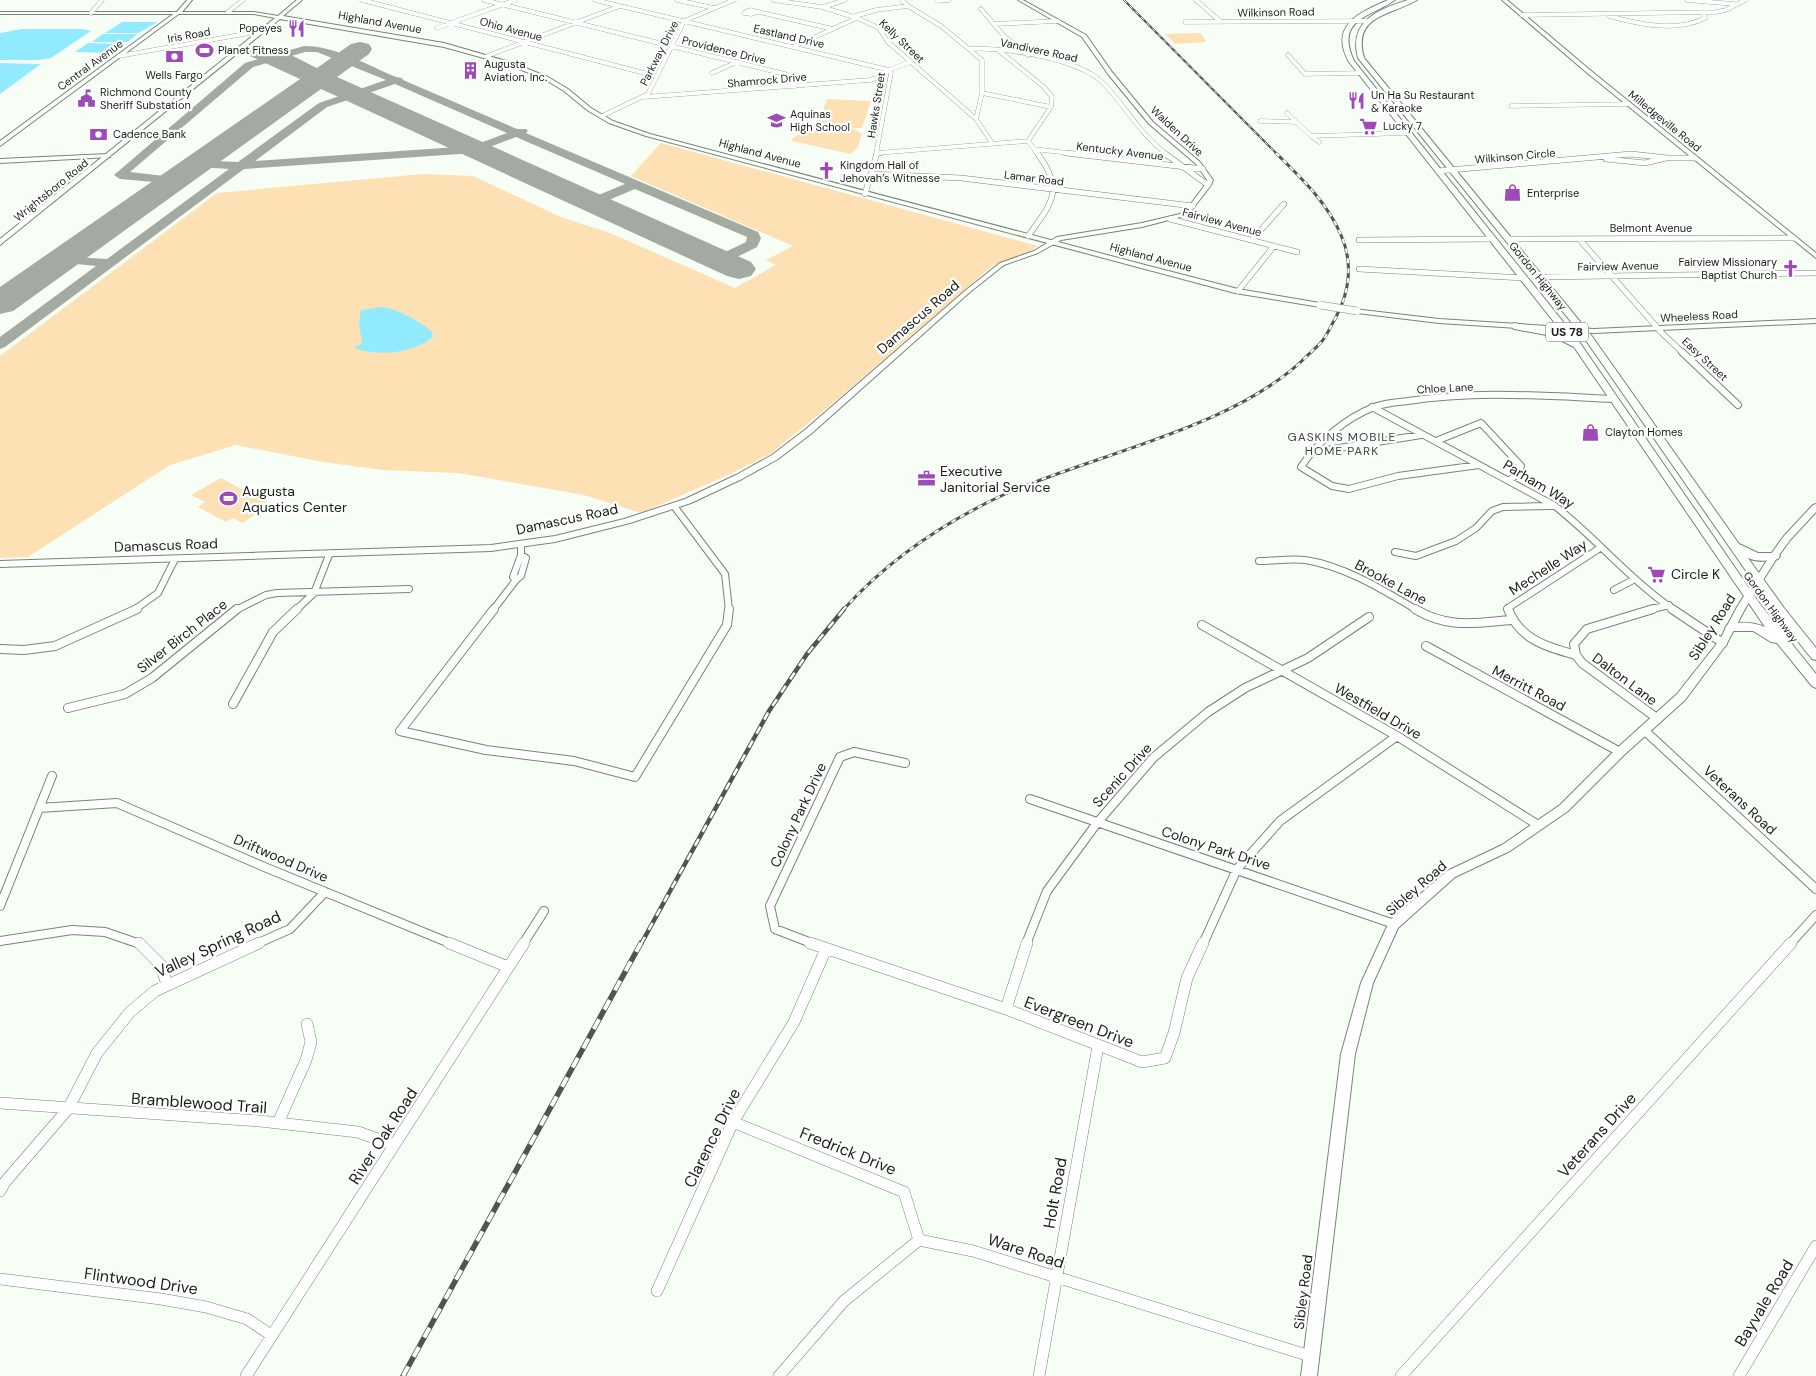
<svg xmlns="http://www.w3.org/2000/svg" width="1816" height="1376" viewBox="0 0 1816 1376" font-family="'DM Sans',sans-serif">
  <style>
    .green { fill: #fde0b4 }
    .water { fill: #92eafe }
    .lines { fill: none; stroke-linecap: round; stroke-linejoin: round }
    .taxiway { fill: #a2aaa2; fill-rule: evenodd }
    .runway { fill: #a2aaa2; fill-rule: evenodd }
    .minor-far4-casing { stroke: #748774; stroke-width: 4.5 }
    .minor-far3-casing { stroke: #748774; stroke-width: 6 }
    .minor-far2-casing { stroke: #748774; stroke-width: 8 }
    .minor-far1-casing { stroke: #748774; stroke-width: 10 }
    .minor-casing { stroke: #748774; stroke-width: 12 }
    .tertiary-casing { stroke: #748774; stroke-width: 2 }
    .secondary-casing { stroke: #748774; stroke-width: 2 }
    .trunk-casing { stroke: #748774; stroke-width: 2 }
    .minor-far4 { stroke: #fff; stroke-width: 4 }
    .minor-far3 { stroke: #fff; stroke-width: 5 }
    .minor-far2 { stroke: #fff; stroke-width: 6 }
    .minor-far1 { stroke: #fff; stroke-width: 8 }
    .minor { stroke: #fff; stroke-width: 11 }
    .tertiary { fill: #fff; fill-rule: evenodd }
    .secondary { fill: #fff; fill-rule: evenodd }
    .trunk { fill: #fff; fill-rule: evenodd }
    .rail-far3-casing { stroke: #4e564e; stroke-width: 2 }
    .rail-far2-casing { stroke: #4e564e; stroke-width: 3 }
    .rail-far1-casing { stroke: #4e564e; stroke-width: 4.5 }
    .rail-casing { stroke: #4e564e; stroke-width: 5.5 }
    .rail-far3 { stroke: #fff; stroke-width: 1; stroke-dasharray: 4; stroke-linecap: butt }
    .rail-far2 { stroke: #fff; stroke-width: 2; stroke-dasharray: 5; stroke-linecap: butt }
    .rail-far1 { stroke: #fff; stroke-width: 2.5; stroke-dasharray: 8; stroke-linecap: butt }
    .rail { stroke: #fff; stroke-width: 4; stroke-dasharray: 11; stroke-linecap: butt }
    .secondary-bridge-casing { stroke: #748774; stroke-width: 8; stroke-linecap: butt }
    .secondary-bridge { stroke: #fff; stroke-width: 7 }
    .labels { text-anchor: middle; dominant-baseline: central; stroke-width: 4.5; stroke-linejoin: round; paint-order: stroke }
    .far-street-label { font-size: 11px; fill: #171f17; stroke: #fff }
    .far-poi-label { font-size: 11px; fill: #171f17; stroke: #fff; text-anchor: start }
    .shield { fill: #fff; stroke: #5d625d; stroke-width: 1 }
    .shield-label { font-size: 12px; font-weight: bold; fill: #171f17 }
    .far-neighbourhood-label { font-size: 12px; letter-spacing: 1px; fill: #394b3a; stroke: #fff }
    .street-label { font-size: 14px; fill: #171f17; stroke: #fff }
    .poi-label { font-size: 14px; fill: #171f17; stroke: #fff; text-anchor: start }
    .near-street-label { font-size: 16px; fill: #171f17; stroke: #fff }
  </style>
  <rect width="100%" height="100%" fill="#f6fef6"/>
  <path class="green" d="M1200,33L1207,42L1175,44L1165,34Z
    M827,99L871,101L862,128H852L862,134L858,147L851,154L792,141L791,139L819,122Z
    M661,143L1038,246L1027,253L992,266L838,399L770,454L730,474L641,513L584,495L458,473L383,470L323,462L236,445L170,465L28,557L0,558V356L217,193L423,174L473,176L561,217L610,233L735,288L776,265L766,260L793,246L631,176Z
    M221,478L271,505L242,523L233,518L226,522L198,507L205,502L191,495Z"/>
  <path class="water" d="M122,22H158L138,33H105Z
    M22,29H82L91,31L51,58L38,60H0V33Z
    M103,34H138L127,42H92Z
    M88,43L126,44L113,53L75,52Z
    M0,63L41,64L0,94Z
    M382,307C399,309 419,321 432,332L433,337C414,353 377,357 354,348L362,343L359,323L361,310Z"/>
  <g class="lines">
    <path class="taxiway" d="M304,46C336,46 367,65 396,77L402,78L403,80L517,129H526L528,131L526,133L758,232L761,238L757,247L725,263H715L713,260L715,257L746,242L747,237L635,189L597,205H589L587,202L589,199L625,184L516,137L474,153L244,169L5,347L0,349V337L96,266L57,262L55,259L57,256L107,259L229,169L199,167L193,163L195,160L238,162L319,103L386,80L317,52H305L253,67L130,172L173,177L177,178L179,181L177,184L120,179L114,175L245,63ZM395,84L507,133L472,146L255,161L327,107Z"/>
    <path class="runway" d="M360,42L369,44L372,49L369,54L337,77L751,262L756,269L751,276L739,279L727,276L321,89L13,311L0,314V287L300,79L250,56L247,51L250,46C271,41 298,59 317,68L351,44Z"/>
    <defs>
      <path id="minor-far4" d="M362,0L656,76
        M484,0L785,74L790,77L795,86
        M595,0L889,70L883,76L870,80L644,97
        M677,0L714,8
        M773,0L822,7L857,18L879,28L888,42L976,119L992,143
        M902,0L908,6L941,26L982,60V93L976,119
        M1196,0L1221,22
        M1687,0L1734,4
        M937,1L949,0
        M823,7L845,0
        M981,9L1004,36L1028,55
        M228,12L243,0
        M757,12L751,14L744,13L750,10L833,29
        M91,13L102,0
        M1522,15L1716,12L1726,10L1745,0
        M1609,16C1639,24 1676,33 1705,18L1704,13
        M852,17L876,10L908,6
        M1185,22L1367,21
        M994,24L1058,21
        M437,28L515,0
        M795,46L857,18
        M969,49C1003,47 1077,58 1102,82C1125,105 1138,132 1166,154
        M998,50L1044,87L1052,97L1051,107L1028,141L1038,154
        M1288,55L1305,74L1360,73
        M119,56L262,31
        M487,56L620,6
        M712,73L737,62
        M982,93L1051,107
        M1511,106L1628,104
        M1287,113L1311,136
        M602,116L648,94L684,21L734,0
        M1260,121L1296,122
        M1319,142L1311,136L1409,133
        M1034,149L1077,154
        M877,153L1028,141
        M876,154L891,73L889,70L911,62"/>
      <path id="minor-far3" d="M877,153H880
        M1066,153L1203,169
        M1164,153L1208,185
        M1606,159L1645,163L1666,158
        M1438,171L1631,154L1668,158H1695
        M872,174L961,178L1193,206
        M865,194L877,153
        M1170,219L1297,252
        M1028,236C1052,203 1065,190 1037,153
        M1508,239L1794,238
        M1579,239L1662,333L1683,353
        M1252,240L1284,204
        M1359,240L1493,239
        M1359,269L1524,278
        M1539,277L1816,273
        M1238,291L1274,246"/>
      <path id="minor-far2" d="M1682,352L1738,405
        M1372,407L1555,506C1597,539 1629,579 1674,610
        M1436,441L1481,423L1521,466L1518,473L1510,480
        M1314,452L1421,435
        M1479,465L1398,476L1349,489L1332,486L1301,467C1317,442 1346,418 1374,407C1384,403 1397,402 1408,401C1476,390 1545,396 1614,399
        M674,506L725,574L729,610
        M521,544V555
        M1395,552L1416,556L1456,541L1476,528L1492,511L1503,507L1553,506
        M521,555L526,558L521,576L516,580L513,577Z
        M1259,561C1274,561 1291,558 1305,560C1345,566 1383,590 1417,610
        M1614,590L1633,580
        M134,610L158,593L175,559
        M236,610L266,595L277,593L409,589
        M296,610L314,593L329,555
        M493,610L516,580
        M1509,610L1508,608L1600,548
        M1648,610L1669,605"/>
      <path id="minor-far1" d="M494,609L400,731L486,750L574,761L635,777L727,625L729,609
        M1415,609C1448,629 1475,623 1511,620
        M1508,609C1520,640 1547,647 1576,655
        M1653,609L1587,629L1574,644L1576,655L1582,663L1658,719
        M1672,609L1723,643
        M1202,625L1397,736L1538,825
        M1426,646L1620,752
        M0,649L24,650L55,646L137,609
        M233,704L273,632L297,609
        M68,708L125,694L152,678L237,609
        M1645,731L1816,889
        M1030,799L1394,924
        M39,808L117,803L262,866L452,944
        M0,906L52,776
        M0,941L72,930L105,932L140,944
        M256,944L290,929L325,892
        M523,944L544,911
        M814,944L775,929L770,906L840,757L854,752L905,763
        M1026,944L1047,891L1097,823L1153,758L1208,712L1245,688L1308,658L1369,617
        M1203,944L1237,869L1280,821L1397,736
        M1790,944L1816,915"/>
      <path id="minor" d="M139,943L161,965L167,985
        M449,943L508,967
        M810,943L1006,1009L1142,1062L1165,1058L1174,1033L1187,978L1203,943
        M1006,1009L1027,943
        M0,1103L260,1121L358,1132L394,1145
        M733,1122L904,1192L919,1240
        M278,1123L306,1060L311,1042L307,1024
        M0,1191L5,1182L68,1109L97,1053L130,1012L155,991L259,943
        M0,1279L161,1299L206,1307L247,1319L271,1335
        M657,1291L733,1122L794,1022L826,949
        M246,1376L524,943
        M779,1376L844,1301L919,1240L973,1251L1310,1356
        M1039,1376L1098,1046
        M1401,1376L1791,943
        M1739,1376L1816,1246"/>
      <path id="tertiary" d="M1018,0H1023L1086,35L1112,72L1153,122L1200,162L1213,180L1211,185L1188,215L1142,227L1061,240L1038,253L1004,265L970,292L812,433L778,459L742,479L691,503L630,523L555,542L491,551L0,567V561L491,545L555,536L624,519L685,499L736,475L772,455L806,429L966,290L1000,263L1034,251L1057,237L1142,223L1184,213L1205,185L1207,180L1196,164L1149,124L1108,74L1082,37Z
        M1502,0H1507L1590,70L1816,253V258L1586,72Z
        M176,12L180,13L0,146V141Z
        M108,154L110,155V157L0,163V159Z
        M1816,504V512L1790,540L1777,558L1746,607L1726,645L1685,700L1624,755L1568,811L1510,851L1455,877L1398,928L1373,983L1355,1054L1317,1376H1301L1341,1054L1361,983L1390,920L1447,871L1502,845L1560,805L1616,749L1677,694L1719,641L1737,607L1771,554L1784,536L1813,505Z"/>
      <path id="secondary" d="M187,0H192L182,12H254L278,16L297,0H302L283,16L444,43L513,63L548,77L568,89L591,108L613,121L650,134L1145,265L1238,289L1320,303L1324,305L1320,307L1235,293L646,136L609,123L587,110L564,91L544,79L509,65L444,47L280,19L0,245V239L275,18L254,14H0V12H177Z
        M1354,309L1439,319L1594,329L1816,319V323L1594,333L1439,323L1357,313L1353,311Z"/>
      <path id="trunk" d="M1388,0H1395C1369,18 1335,19 1354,61L1580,343L1760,604L1816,674V688L1812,686L1777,643L1771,642L1753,631H1727L1725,628L1727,625C1741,621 1752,622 1765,627L1574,347L1552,336L1514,329L1510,326L1514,323L1555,331L1565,336L1349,62C1329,26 1358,13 1388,0Z
        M1408,0H1417C1390,16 1352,15 1364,58L1591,335L1739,544L1758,553H1778L1780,556L1778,559C1769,561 1757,562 1748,558L1784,608L1816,648V660L1812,659L1776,614L1585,339L1358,58C1348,21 1379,9 1408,0Z"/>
    </defs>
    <use href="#minor-far4" class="minor-far4-casing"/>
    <use href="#minor-far3" class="minor-far3-casing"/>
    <use href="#minor-far2" class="minor-far2-casing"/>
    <use href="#minor-far1" class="minor-far1-casing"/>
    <use href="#minor" class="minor-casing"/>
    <use href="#tertiary" class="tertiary-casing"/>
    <use href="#secondary" class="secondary-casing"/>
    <use href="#trunk" class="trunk-casing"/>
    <use href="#minor-far4" class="minor-far4"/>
    <use href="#minor-far3" class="minor-far3"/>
    <use href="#minor-far2" class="minor-far2"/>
    <use href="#minor-far1" class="minor-far1"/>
    <use href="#minor" class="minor"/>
    <use href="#tertiary" class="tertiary"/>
    <use href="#secondary" class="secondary"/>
    <use href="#trunk" class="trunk"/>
    <defs>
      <path id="rail-far3" d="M1124,0L1277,154"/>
      <path id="rail-far2" d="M843,610C887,561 943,523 1003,495C1097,453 1237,428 1309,354C1314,349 1321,344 1325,337C1329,331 1332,324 1336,317C1350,291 1353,262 1341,235C1327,202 1301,178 1276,153"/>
      <path id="rail-far1" d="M641,944L769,711L807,654L844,609"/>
      <path id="rail" d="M403,1376L641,943"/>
    </defs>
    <use href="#rail-far3" class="rail-far3-casing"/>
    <use href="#rail-far2" class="rail-far2-casing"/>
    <use href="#rail-far1" class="rail-far1-casing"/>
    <use href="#rail" class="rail-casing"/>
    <use href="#rail-far3" class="rail-far3"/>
    <use href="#rail-far2" class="rail-far2"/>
    <use href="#rail-far1" class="rail-far1"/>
    <use href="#rail" class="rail"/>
    <defs>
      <path id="secondary-bridge" d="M1320,305L1357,311"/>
    </defs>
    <use href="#secondary-bridge" class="secondary-bridge-casing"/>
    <use href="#secondary-bridge" class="secondary-bridge"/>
  </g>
  <defs>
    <symbol id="restaurant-bare" viewBox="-9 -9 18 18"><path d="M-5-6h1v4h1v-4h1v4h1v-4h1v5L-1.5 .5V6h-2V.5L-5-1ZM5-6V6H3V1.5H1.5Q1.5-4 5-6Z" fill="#9e4bb9" stroke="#fff" stroke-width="2.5" paint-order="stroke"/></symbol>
    <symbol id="stadium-bare" viewBox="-9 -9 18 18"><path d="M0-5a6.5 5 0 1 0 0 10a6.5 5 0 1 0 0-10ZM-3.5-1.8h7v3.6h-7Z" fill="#9e4bb9" stroke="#fff" stroke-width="2.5" paint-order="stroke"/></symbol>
    <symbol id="bank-bare" viewBox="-9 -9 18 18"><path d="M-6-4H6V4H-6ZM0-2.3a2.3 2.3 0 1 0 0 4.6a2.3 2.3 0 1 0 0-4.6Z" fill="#9e4bb9" stroke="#fff" stroke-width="2.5" paint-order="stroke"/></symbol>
    <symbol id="building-bare" viewBox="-9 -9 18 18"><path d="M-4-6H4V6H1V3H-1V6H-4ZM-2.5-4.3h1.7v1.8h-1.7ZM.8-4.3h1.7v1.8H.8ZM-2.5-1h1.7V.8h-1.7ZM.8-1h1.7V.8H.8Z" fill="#9e4bb9" stroke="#fff" stroke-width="2.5" paint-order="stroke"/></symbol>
    <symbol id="civic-bare" viewBox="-9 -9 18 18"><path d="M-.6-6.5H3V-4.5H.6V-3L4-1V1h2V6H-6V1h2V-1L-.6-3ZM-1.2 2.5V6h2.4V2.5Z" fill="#9e4bb9" stroke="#fff" stroke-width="2.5" paint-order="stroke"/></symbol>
    <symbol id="school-bare" viewBox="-9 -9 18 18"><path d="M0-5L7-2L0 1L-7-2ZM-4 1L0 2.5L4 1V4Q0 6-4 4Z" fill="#9e4bb9" stroke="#fff" stroke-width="2.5" paint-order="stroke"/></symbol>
    <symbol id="supermarket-bare" viewBox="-9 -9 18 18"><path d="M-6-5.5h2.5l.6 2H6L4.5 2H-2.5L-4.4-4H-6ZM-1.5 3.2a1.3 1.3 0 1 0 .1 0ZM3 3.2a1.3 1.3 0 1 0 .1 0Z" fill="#9e4bb9" stroke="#fff" stroke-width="2.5" paint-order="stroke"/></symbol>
    <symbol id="church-bare" viewBox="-9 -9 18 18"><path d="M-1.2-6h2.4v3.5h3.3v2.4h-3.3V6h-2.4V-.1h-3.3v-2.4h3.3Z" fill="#9e4bb9" stroke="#fff" stroke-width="2.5" paint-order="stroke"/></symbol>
    <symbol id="shop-bare" viewBox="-9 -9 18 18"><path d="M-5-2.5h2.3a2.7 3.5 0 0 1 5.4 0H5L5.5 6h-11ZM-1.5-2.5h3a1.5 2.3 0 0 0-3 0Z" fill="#9e4bb9" stroke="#fff" stroke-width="2.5" paint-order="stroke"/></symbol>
    <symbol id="office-bare" viewBox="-9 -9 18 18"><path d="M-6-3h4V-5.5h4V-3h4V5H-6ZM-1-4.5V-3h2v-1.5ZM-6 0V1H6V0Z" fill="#9e4bb9" stroke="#fff" stroke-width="2.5" paint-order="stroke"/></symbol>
  </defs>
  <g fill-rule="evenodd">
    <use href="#restaurant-bare" x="284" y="16" width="25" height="25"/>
    <use href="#stadium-bare" x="192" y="38" width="25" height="25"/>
    <use href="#bank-bare" x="162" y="44" width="25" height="25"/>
    <use href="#building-bare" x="458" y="58" width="25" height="25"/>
    <use href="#civic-bare" x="74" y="86" width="25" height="25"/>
    <use href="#restaurant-bare" x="1344" y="88" width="25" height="25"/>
    <use href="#school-bare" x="764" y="108" width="25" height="25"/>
    <use href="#supermarket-bare" x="1356" y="114" width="25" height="25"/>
    <use href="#bank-bare" x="86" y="122" width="25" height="25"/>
    <use href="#church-bare" x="814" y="158" width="25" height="25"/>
    <use href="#shop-bare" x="1500" y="180" width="25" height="25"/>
    <use href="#church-bare" x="1778" y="256" width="25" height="25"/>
    <use href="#shop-bare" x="1578" y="420" width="25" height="25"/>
    <use href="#office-bare" x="914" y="466" width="25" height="25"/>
    <use href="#stadium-bare" x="216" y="486" width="25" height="25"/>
    <use href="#supermarket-bare" x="1644" y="562" width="25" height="25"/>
  </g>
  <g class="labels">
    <g class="far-street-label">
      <text transform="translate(1276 12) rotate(-1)">Wilkinson Road</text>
      <text transform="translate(380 22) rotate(10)">Highland Avenue</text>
      <text transform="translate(511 29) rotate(15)">Ohio Avenue</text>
      <text transform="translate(189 35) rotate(-10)">Iris Road</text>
      <text transform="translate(789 36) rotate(13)">Eastland Drive</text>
      <text transform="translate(902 41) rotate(44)">Kelly Street</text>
      <text transform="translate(724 50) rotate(14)">Providence Drive</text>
      <text transform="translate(1039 50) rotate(12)">Vandivere Road</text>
      <text transform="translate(659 53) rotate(-63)">Parkway Drive</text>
      <text transform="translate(90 65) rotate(-36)">Central Avenue</text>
      <text transform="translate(767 80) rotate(-5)">Shamrock Drive</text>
      <text transform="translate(876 105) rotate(-81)">Hawks Street</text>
      <text transform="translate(1665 121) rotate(39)">Milledgeville Road</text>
      <text transform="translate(1177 131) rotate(43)">Walden Drive</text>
      <text transform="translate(1120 151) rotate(7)">Kentucky Avenue</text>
      <text transform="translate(760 153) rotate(15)">Highland Avenue</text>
      <text transform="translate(1515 156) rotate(-5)">Wilkinson Circle</text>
      <text transform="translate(1034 178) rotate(7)">Lamar Road</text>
      <text transform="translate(51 190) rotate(-39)">Wrightsboro Road</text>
      <text transform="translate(1222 222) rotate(15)">Fairview Avenue</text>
      <text x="1651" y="228">Belmont Avenue</text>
      <text transform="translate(1151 257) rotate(15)">Highland Avenue</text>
      <text transform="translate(1618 266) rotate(-1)">Fairview Avenue</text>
      <text transform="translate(1538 276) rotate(51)">Gordon Highway</text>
      <text transform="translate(1699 316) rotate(-3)">Wheeless Road</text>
      <text transform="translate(1705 359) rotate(43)">Easy Street</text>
      <text transform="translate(1445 388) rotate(-3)">Chloe Lane</text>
      <text transform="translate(1771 607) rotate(54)">Gordon Highway</text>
    </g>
    <g class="far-poi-label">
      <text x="282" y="28" text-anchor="end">Popeyes</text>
      <text x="218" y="50">Planet Fitness</text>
      <text x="484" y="64">Augusta<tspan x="484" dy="13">Aviation, Inc.</tspan></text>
      <text x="174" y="75" text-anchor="middle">Wells Fargo</text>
      <text x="100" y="92">Richmond County<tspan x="100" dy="13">Sheriff Substation</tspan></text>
      <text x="1371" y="95">Un Ha Su Restaurant<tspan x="1371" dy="13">&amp; Karaoke</tspan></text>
      <text x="790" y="114">Aquinas<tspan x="790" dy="13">High School</tspan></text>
      <text x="1383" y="126">Lucky 7</text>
      <text x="113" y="134">Cadence Bank</text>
      <text x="840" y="165">Kingdom Hall of<tspan x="840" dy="13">Jehovah’s Witnesse</tspan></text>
      <text x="1527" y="193">Enterprise</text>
      <text x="1777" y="262" text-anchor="end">Fairview Missionary<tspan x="1777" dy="13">Baptist Church</tspan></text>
      <text x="1605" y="432">Clayton Homes</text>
    </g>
    <rect class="shield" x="1546" y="322.5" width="42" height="19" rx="4"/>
    <g class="shield-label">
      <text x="1567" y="332">US 78</text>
    </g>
    <g class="far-neighbourhood-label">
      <text x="1342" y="437">GASKINS MOBILE<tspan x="1342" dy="14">HOME PARK</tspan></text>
    </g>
    <g class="street-label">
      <text transform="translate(918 317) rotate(-41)">Damascus Road</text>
      <text transform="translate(1539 484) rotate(31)">Parham Way</text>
      <text transform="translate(567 519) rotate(-12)">Damascus Road</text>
      <text transform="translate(166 545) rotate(-2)">Damascus Road</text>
      <text transform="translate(1548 567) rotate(-33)">Mechelle Way</text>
      <text transform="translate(1391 582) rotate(28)">Brooke Lane</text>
      <text transform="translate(1712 627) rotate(-58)">Sibley Road</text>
      <text transform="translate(182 636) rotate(-38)">Silver Birch Place</text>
      <text transform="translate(1625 679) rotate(37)">Dalton Lane</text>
      <text transform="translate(1529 688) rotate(28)">Merritt Road</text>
      <text transform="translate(1378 711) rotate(30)">Westfield Drive</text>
      <text transform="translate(1122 775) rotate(-48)">Scenic Drive</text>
      <text transform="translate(1740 800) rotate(43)">Veterans Road</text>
      <text transform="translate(798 815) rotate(-65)">Colony Park Drive</text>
      <text transform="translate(1216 848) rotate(18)">Colony Park Drive</text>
      <text transform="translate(281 858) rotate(23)">Driftwood Drive</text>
      <text transform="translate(1416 888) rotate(-41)">Sibley Road</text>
      <text transform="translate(1303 1292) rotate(-83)">Sibley Road</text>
    </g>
    <g class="poi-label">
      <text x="940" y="471">Executive<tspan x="940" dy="16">Janitorial Service</tspan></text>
      <text x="242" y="491">Augusta<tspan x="242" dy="16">Aquatics Center</tspan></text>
      <text x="1671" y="574">Circle K</text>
    </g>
    <g class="near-street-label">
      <text transform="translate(218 944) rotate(-25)">Valley Spring Road</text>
      <text transform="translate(1079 1022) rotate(21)">Evergreen Drive</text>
      <text transform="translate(199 1103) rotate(4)">Bramblewood Trail</text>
      <text transform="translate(1597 1135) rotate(-48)">Veterans Drive</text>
      <text transform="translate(383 1136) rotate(-57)">River Oak Road</text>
      <text transform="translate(712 1138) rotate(-64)">Clarence Drive</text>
      <text transform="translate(848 1151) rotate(22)">Fredrick Drive</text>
      <text transform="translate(1055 1193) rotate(-80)">Holt Road</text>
      <text transform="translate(1026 1251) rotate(18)">Ware Road</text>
      <text transform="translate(141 1281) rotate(8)">Flintwood Drive</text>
      <text transform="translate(1764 1303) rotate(-59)">Bayvale Road</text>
    </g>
  </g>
</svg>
